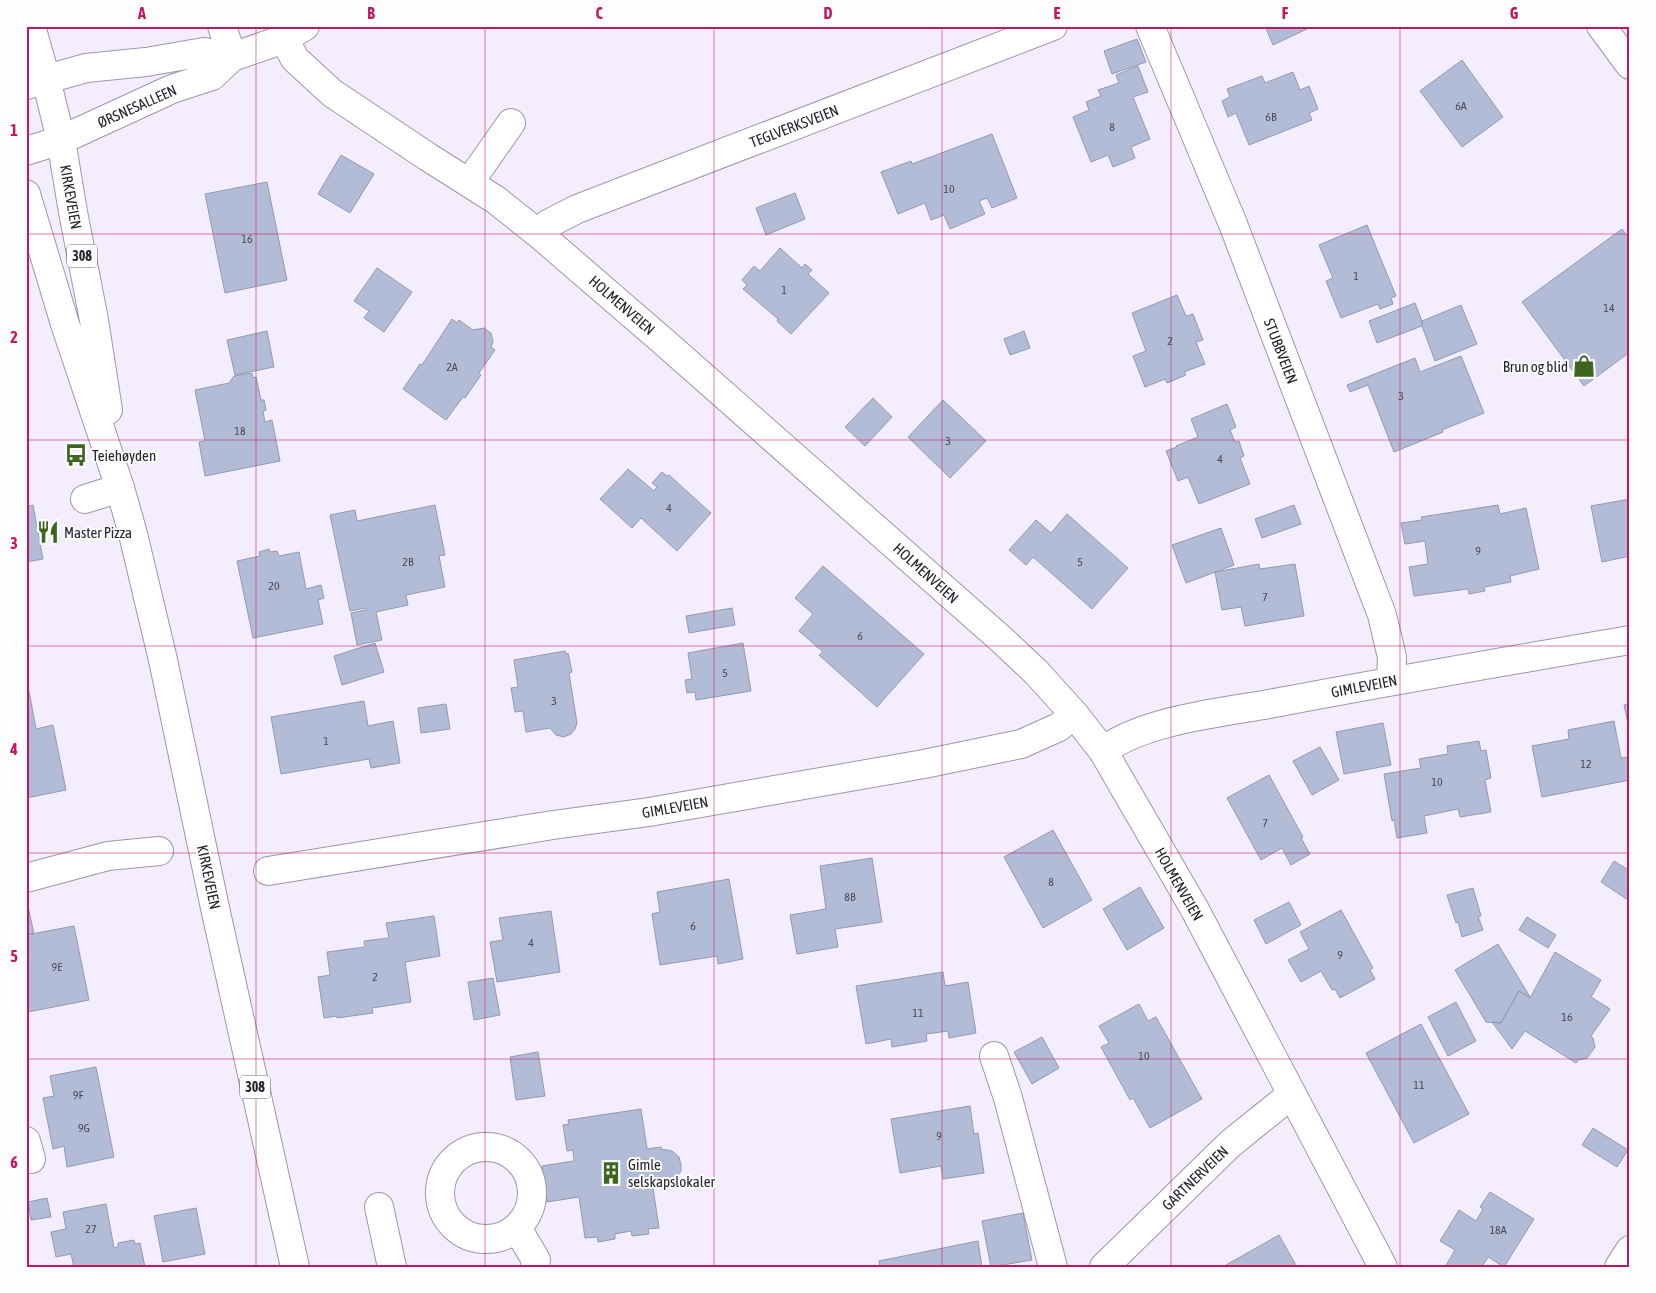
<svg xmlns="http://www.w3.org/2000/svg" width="1656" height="1293" viewBox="0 0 1656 1293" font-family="'Asap Condensed',sans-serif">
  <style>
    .building { fill: #b3bcd7; stroke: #919ab3 }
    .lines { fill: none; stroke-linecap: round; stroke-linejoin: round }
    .minor-casing { stroke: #9f94ae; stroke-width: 30 }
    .major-casing { stroke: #9f94ae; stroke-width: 30 }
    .minor { stroke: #fff; stroke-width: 28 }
    .major { stroke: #fff; stroke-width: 28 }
    .grid { fill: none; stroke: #c2185b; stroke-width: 1; stroke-opacity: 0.55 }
    .labels { text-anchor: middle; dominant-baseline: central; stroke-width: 4; stroke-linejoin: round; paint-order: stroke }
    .number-label { font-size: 12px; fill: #4a4958 }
    .shield { fill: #fdfdfd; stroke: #67646b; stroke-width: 1 }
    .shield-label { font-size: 14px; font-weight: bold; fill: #27232d }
    .street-label { font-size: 15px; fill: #27232d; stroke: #fdfdfd }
    .poi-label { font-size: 15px; fill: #27232d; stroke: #fdfdfd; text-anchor: start }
    .neatline { fill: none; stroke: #c2185b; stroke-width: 2 }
    .grid-label { font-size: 16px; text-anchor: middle; font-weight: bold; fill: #c2185b }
  </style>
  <rect width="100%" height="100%" fill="#f3edfd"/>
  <path class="building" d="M1265,26H1308L1309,28L1273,45Z
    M1137,39L1146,62L1112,74L1104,51Z
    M1462,60L1503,117L1462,147L1420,91Z
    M1138,66L1148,92L1133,97L1150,139L1131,147L1135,158L1113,167L1108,155L1091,162L1073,117L1089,110L1086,102L1101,96L1098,90L1119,83L1116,75Z
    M1293,72L1300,90L1309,86L1318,109L1309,113L1312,120L1249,145L1236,113L1228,117L1222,101L1230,97L1227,89L1262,76L1265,83Z
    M992,134L1017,198L992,208L987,198L979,201L985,214L950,229L944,215L931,220L925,203L898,214L881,172L911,161L912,164Z
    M341,155L374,174L350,213L318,194Z
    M267,182L287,280L225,293L205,194Z
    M795,193L805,219L766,235L756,208Z
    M1367,225L1396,296L1391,298L1393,304L1380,309L1378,304L1341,318L1326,281L1333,278L1319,245Z
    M1622,229L1630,239V352L1584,386L1522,302Z
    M780,248L802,268L805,264L812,270L808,274L829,293L791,334L777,321L778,319L743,289L747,285L742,280L754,266L760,271Z
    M377,268L412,292L384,332L364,318L369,311L354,301Z
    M1177,295L1186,316L1193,314L1203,340L1196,342L1205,364L1184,372L1186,375L1167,383L1165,379L1145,387L1133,356L1146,351L1132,313Z
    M1415,303L1422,321V326L1377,343L1369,321Z
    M1461,305L1477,344L1435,361L1422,326V321Z
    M452,319L457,323L459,320L473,330L484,328L491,333L493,342L491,347L495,350L479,373L481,375L465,398L463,397L446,420L403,389L420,364L422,365Z
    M267,331L274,367L235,375L227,340Z
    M1024,331L1030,348L1010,355L1004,339Z
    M1461,356L1484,413L1442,430L1443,432L1394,452L1368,385L1350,392L1347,385L1415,358L1420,372Z
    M252,373L253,378L256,377L261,400H264L266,410L263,411L265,422L272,420L280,461L205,476L199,442L205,441L195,390L229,383L234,376Z
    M873,398L892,417L865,446L845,427Z
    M943,400L986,441L950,478L908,437Z
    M1227,404L1236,427L1230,430L1235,442L1239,441L1244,456L1240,458L1250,484L1199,504L1188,477L1178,481L1166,451L1177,447L1176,446L1198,437L1191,419Z
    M628,469L654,491L657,487L652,483L662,472L667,476L669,475L711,513L677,551L641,518L632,528L600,499Z
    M1630,499V556L1602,562L1591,506Z
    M33,505L43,559L26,562V507Z
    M435,505L445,555L439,556L445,587L406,595L408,605L376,612L382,640L357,645L351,613L366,610V608L350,611L330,515L355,510L357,521Z
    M1294,505L1301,524L1262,538L1255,519Z
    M1498,505L1500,514L1526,508L1539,569L1510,576L1511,582L1484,587L1485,591L1469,594L1468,589L1414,596L1409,567L1428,564L1425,541L1405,544L1401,523L1422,520L1421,517Z
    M1067,514L1128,568L1092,609L1033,557L1026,565L1009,550L1036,520L1051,533Z
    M1221,528L1234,565L1186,583L1172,545Z
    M269,549L270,552L277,551L279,556L299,552L306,589L321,585L324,598L318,600L323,624L253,638L237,561L260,556L259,552Z
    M1259,564L1260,569L1295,564L1304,616L1245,626L1241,607L1222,610L1215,572Z
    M823,566L924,654L877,707L819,655L823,652L799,631L813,614L795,598Z
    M732,608L735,625L689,633L686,616Z
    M375,643L384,672L342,685L334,656Z
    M743,643L751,691L696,700L695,692L687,693L685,680L692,679L688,653Z
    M565,651L566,654L568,653L572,672L569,673L577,723L575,729L571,734L564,737L556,735L550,728L526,732L523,711L515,712L511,688L518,687L514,660Z
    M26,691H29L36,729L53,725L66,790L26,798Z
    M364,701L368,726L393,721L400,763L371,768L369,759L281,774L271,717Z
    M1630,703V733L1624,705Z
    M446,704L450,729L421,733L418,708Z
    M1614,721L1621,758L1629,757L1630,780L1542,797L1532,746L1569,739L1568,730Z
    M1383,723L1391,765L1344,774L1336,732Z
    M1479,741L1481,751L1486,750L1491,778L1485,780L1491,812L1460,817L1458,809L1424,816L1427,833L1397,838L1394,820L1392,821L1384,774L1421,768L1419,759L1448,754L1447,746Z
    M1320,747L1339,780L1312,795L1293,761Z
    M1269,775L1303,837L1301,838L1310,854L1291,865L1282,848L1261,860L1227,798Z
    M1053,830L1092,900L1043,928L1004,857Z
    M872,858L882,922L835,929L838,947L797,954L790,915L826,909L820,866Z
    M1614,861L1630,871V897L1628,900L1601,882Z
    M729,879L743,959L718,964L717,956L660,965L652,914L660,912L657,892Z
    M1140,887L1164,928L1127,950L1103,909Z
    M1473,888L1481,916H1478L1483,930L1462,937L1458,922L1456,923L1447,895Z
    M26,897L34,934L26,935Z
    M1289,902L1301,925L1266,944L1254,920Z
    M1341,910L1373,968L1370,970L1375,979L1340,998L1335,989L1332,990L1321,971L1301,982L1288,960L1309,949L1300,932Z
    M551,911L560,972L497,982L490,942L503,940L499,918Z
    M434,916L440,956L405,962L411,1002L372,1008L373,1013L337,1018V1016L324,1018L318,977L330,975L327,952L365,947L364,941L389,938L386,923Z
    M1527,917L1556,935L1548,948L1519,930Z
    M74,926L89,1000L28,1012L26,1002V935Z
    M1498,944L1530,997L1519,991L1501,1023L1486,1022L1455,970Z
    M1555,952L1601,980L1591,997L1610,1009L1591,1036L1593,1038L1595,1047L1587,1058L1578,1060L1576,1063L1525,1031L1512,1049L1492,1022L1501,1023L1519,991L1530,998Z
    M943,972L945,986L968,982L976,1033L949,1038L948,1031L926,1034L927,1041L892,1047L891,1039L866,1044L856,986Z
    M493,978L500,1015L474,1020L468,982Z
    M1456,1002L1476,1041L1448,1056L1428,1017Z
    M1139,1004L1148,1021L1156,1017L1202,1099L1150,1128L1133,1098L1130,1100L1101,1047L1109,1043L1099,1026Z
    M1421,1024L1469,1114L1414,1143L1366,1053Z
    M1042,1037L1059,1068L1032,1084L1014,1052Z
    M538,1052L545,1096L516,1100L510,1057Z
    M96,1067L114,1157L67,1167L64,1146L53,1149L43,1098L54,1096L50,1076Z
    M970,1106L974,1134L978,1133L984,1173L943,1179L941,1166L900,1173L891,1119Z
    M641,1109L647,1149L661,1147V1149L672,1151L679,1157L681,1165V1171L676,1178L667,1183V1186L653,1188L659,1228L648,1229L649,1234L632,1236L631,1231L615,1234V1239L598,1242L597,1237L585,1238L579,1197L547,1202L542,1166L574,1161L573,1150L567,1151L563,1125L569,1124L568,1120Z
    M1593,1128L1628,1150L1617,1167L1582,1145Z
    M1490,1192L1534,1219L1504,1267L1488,1257L1482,1267H1445L1455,1250L1440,1241L1459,1210L1476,1221L1483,1209L1480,1207Z
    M47,1198L51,1217L31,1220L28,1202Z
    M106,1204L114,1248L118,1247V1243L134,1240L135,1244L140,1243L145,1267H74L71,1254L56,1257L51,1232L66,1229L63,1212Z
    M196,1208L205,1254L163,1262L154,1216Z
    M1023,1213L1032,1260L991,1267L982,1221Z
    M1279,1235L1297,1267H1227L1226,1265Z
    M978,1241L982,1267H880L879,1261Z"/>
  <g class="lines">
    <defs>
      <path id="minor" d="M222,26L232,57
        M1150,26L1233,224L1382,615L1392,657L1391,681
        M284,39L295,59L332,93L428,157L496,200L540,235L664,342L1002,640L1037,673L1074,714L1103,751L1194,908L1383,1267
        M26,85L86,68L146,62L204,52L232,57
        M26,151L61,140L172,89L212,76L232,57L284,39L305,26
        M469,183L511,123
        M540,235L548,224L577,209L1053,26
        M85,499L120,488
        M1103,751C1145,719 1228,712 1280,702C1396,680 1513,660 1630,640
        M268,871L553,825L649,812L924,764L1021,744L1059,727L1074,714
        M26,878L108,856L159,851
        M994,1056L1008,1098L1053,1267
        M26,1141L31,1159
        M440 1193a46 46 0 1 1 92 0a46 46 0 1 1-92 0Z
        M379,1207L392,1267
        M517,1228L536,1260L535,1267
        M1104,1267L1230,1144L1292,1094
        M1619,1267L1630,1250"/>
      <path id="major" d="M31,26L46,79L61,140L73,212L94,320L108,410
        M1601,26L1630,65
        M26,194L65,324L120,488L133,534L163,660L215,908L295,1267"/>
    </defs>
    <use href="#minor" class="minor-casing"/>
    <use href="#major" class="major-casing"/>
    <use href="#minor" class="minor"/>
    <use href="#major" class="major"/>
  </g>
  <path class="grid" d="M256,26V1267M485,26V1267M714,26V1267M942,26V1267M1171,26V1267M1400,26V1267M26,234H1630M26,440H1630M26,646H1630M26,853H1630M26,1059H1630"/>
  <defs>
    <symbol id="shop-bare" viewBox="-9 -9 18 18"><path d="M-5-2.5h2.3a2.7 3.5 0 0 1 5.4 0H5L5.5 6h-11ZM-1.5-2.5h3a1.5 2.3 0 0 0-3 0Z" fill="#3d6520" stroke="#fdfdfd" stroke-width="2.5" paint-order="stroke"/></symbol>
    <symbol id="bus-bare" viewBox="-9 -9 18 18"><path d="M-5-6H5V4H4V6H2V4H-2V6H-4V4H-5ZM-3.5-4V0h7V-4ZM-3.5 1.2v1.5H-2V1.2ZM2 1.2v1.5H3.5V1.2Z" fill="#3d6520" stroke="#fdfdfd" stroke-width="2.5" paint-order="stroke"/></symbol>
    <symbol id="restaurant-bare" viewBox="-9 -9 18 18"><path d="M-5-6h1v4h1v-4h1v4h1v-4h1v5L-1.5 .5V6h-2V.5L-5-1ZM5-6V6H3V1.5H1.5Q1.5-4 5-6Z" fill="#3d6520" stroke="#fdfdfd" stroke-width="2.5" paint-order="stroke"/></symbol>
    <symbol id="building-bare" viewBox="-9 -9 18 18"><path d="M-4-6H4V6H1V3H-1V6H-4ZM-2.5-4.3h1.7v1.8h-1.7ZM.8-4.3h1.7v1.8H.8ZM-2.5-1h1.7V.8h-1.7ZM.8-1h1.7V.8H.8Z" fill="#3d6520" stroke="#fdfdfd" stroke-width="2.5" paint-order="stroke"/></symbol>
  </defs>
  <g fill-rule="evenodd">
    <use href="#shop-bare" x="1568" y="350" width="32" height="32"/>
    <use href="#bus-bare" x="60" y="439" width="32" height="32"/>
    <use href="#restaurant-bare" x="32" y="516" width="32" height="32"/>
    <use href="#building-bare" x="595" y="1157" width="32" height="32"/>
  </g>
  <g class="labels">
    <g class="number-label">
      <text x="1461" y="106">6A</text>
      <text x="1271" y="117">6B</text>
      <text x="1112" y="127">8</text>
      <text x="949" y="189">10</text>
      <text x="247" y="239">16</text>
      <text x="1356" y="276">1</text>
      <text x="784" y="290">1</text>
      <text x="1609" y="308">14</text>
      <text x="1170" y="341">2</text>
      <text x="452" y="367">2A</text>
      <text x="1401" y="396">3</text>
      <text x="240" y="431">18</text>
      <text x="948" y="441">3</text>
      <text x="1220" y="459">4</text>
      <text x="669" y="508">4</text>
      <text x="1478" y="551">9</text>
      <text x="408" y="562">2B</text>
      <text x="1080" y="562">5</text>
      <text x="274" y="586">20</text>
      <text x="1265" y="597">7</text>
      <text x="860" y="636">6</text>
      <text x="725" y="673">5</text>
      <text x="554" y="701">3</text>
      <text x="326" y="741">1</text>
      <text x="1586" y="764">12</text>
      <text x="1437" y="782">10</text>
      <text x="1265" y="823">7</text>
      <text x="1051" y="882">8</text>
      <text x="850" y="897">8B</text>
      <text x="693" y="926">6</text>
      <text x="531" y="943">4</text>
      <text x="1340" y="955">9</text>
      <text x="57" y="967">9E</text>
      <text x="375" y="977">2</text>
      <text x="918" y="1013">11</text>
      <text x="1567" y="1017">16</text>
      <text x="1144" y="1056">10</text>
      <text x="1419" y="1085">11</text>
      <text x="78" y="1095">9F</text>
      <text x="84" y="1128">9G</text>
      <text x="939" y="1136">9</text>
      <text x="91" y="1229">27</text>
      <text x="1498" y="1230">18A</text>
    </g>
    <g class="shield">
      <rect x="67" y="244.5" width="30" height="23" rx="4"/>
      <rect x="240" y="1075.5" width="30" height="23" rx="4"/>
    </g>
    <g class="shield-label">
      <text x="82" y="256">308</text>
      <text x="255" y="1087">308</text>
    </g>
    <g class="street-label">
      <text transform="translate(137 106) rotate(-24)">ØRSNESALLEEN</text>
      <text transform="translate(794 126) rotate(-21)">TEGLVERKSVEIEN</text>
      <text transform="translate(71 197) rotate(80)">KIRKEVEIEN</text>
      <text transform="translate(622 305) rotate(41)">HOLMENVEIEN</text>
      <text transform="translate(1281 351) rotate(69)">STUBBVEIEN</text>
      <text transform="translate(926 573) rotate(42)">HOLMENVEIEN</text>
      <text transform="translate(1364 686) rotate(-11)">GIMLEVEIEN</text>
      <text transform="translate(675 807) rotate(-10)">GIMLEVEIEN</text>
      <text transform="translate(209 877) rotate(78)">KIRKEVEIEN</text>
      <text transform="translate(1179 884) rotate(60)">HOLMENVEIEN</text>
      <text transform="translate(1195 1178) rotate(-44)">GARTNERVEIEN</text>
    </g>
    <g class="poi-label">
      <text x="1568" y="366" text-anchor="end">Brun og blid</text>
      <text x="92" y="455">Teiehøyden</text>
      <text x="64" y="532">Master Pizza</text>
      <text x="628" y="1164">Gimle<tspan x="628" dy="17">selskapslokaler</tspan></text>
    </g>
  </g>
  <rect width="1656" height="1293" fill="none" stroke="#fdfdfd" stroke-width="55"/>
  <rect x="28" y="28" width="1600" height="1238" class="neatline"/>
  <g class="grid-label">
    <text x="142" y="19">A</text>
    <text x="371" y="19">B</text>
    <text x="599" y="19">C</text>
    <text x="828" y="19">D</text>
    <text x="1057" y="19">E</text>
    <text x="1285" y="19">F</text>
    <text x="1514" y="19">G</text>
    <text x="14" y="136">1</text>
    <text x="14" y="343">2</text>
    <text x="14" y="549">3</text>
    <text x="14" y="755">4</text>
    <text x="14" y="962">5</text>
    <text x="14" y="1168">6</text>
  </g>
</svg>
